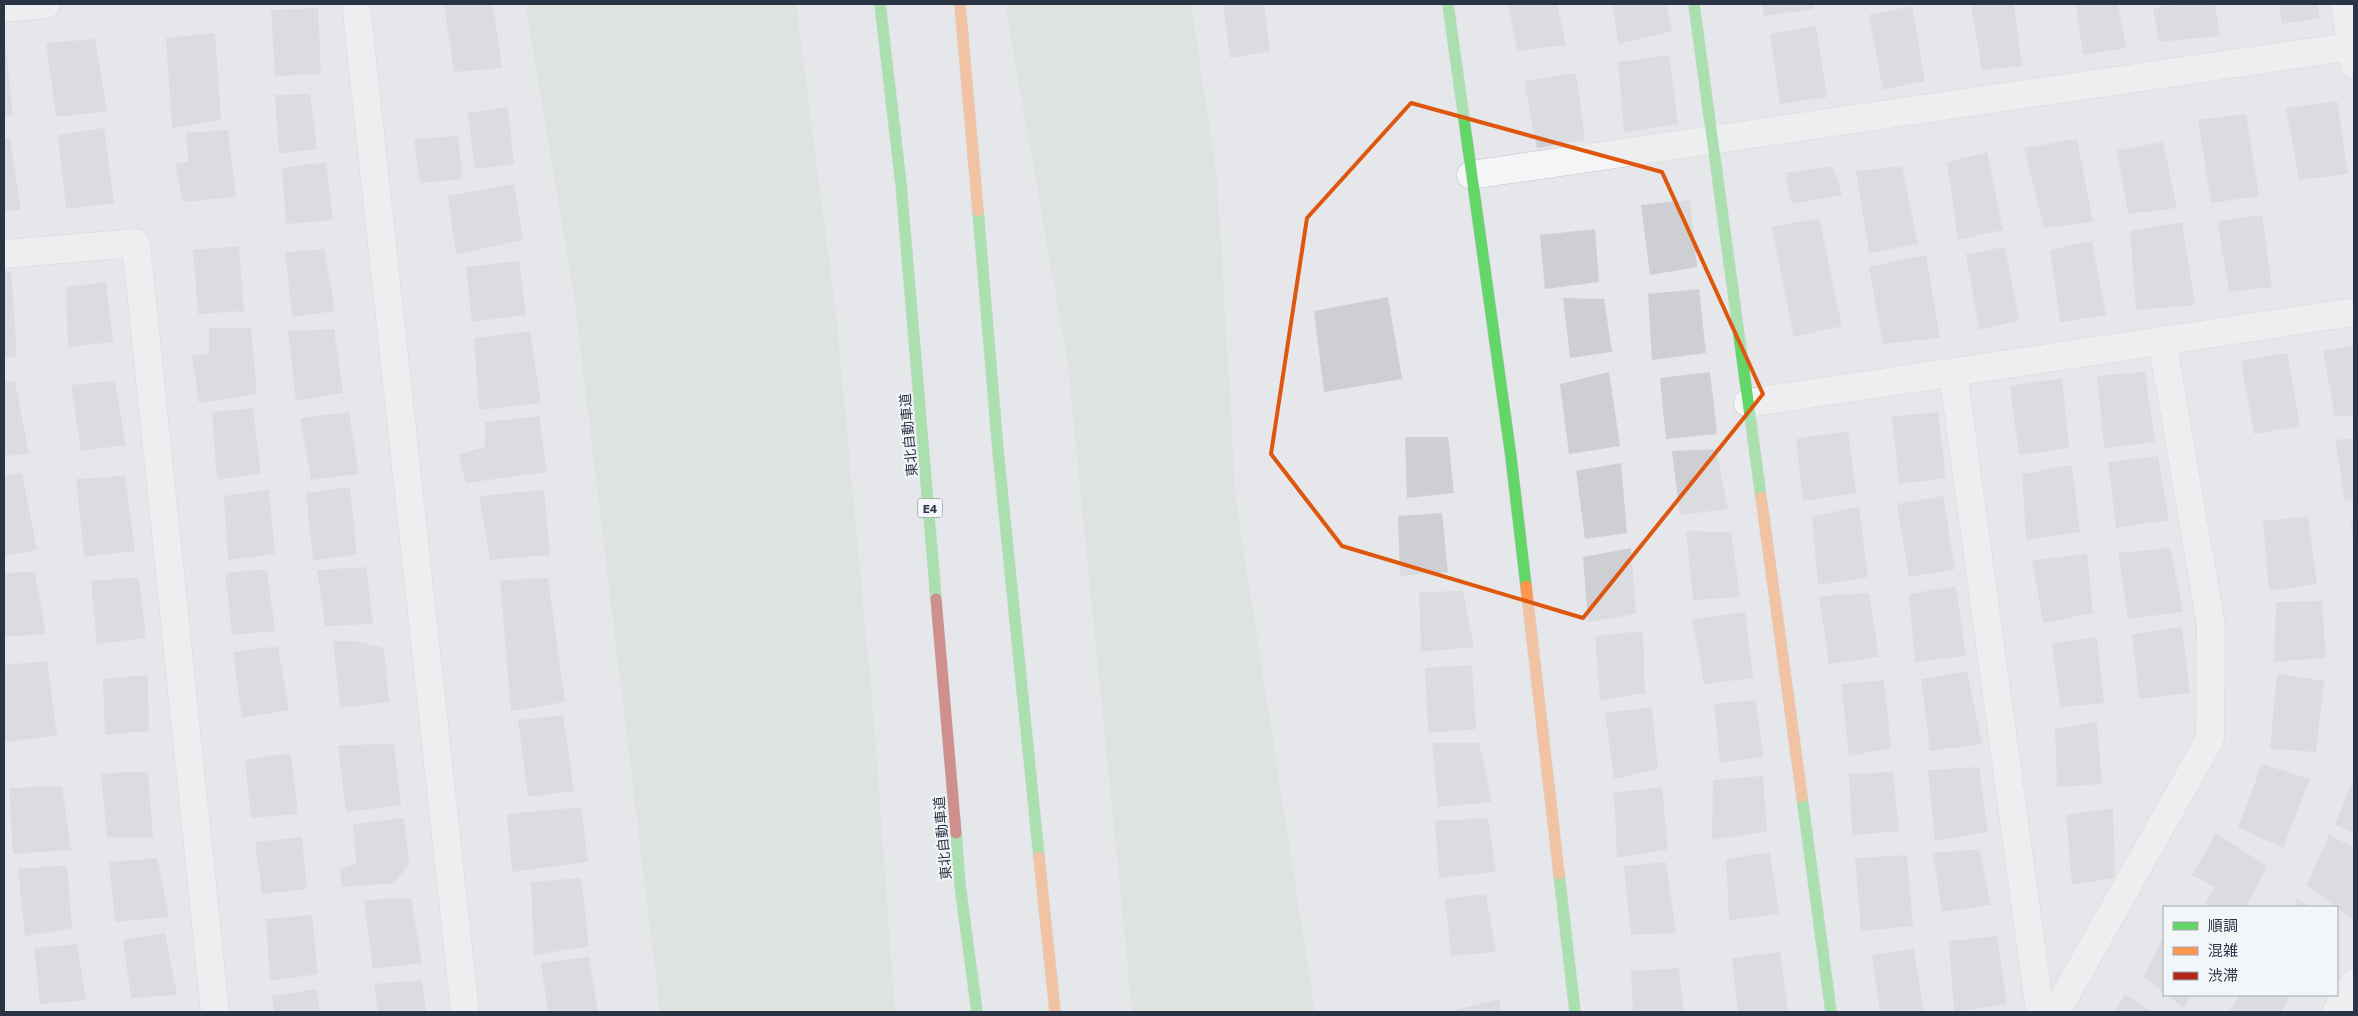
<svg xmlns="http://www.w3.org/2000/svg" width="2358" height="1016" viewBox="0 0 2358 1016" font-family="Commissioner,'Noto Sans JP',sans-serif">
  <style>
    .green { fill: #d6ded5 }
    .building { fill: #cdcfd3 }
    .lines { fill: none; stroke-linecap: round; stroke-linejoin: round }
    .street-casing { stroke: #c3c5c8; stroke-width: 29 }
    .fast-casing { stroke: #c3c5c8; stroke-width: 12 }
    .slow-casing { stroke: #c3c5c8; stroke-width: 12 }
    .jam-casing { stroke: #c3c5c8; stroke-width: 12 }
    .street { stroke: #f4f5f7; stroke-width: 28 }
    .fast { stroke: #63d668; stroke-width: 11 }
    .slow { stroke: #ff974d; stroke-width: 11 }
    .jam { stroke: #b3261e; stroke-width: 11 }
    .marked { fill: none; stroke: #de570f; stroke-width: 4; stroke-linejoin: round }
    .labels { text-anchor: middle; dominant-baseline: central; stroke-width: 4; stroke-linejoin: round; paint-order: stroke }
    .shield { fill: #f3f6f9; stroke: #666e7b; stroke-width: 1 }
    .shield-label { font-size: 12px; font-weight: bold; fill: #2a3445 }
    .street-label { font-size: 14px; fill: #2a3445; stroke: #f3f6f9 }
  </style>
  <rect width="100%" height="100%" fill="#e5e7ea"/>
  <path class="green" d="M525,4H796L836,314L874,720L895,1012H660L573,288Z
    M1005,4H1191L1217,177L1236,501L1315,1012H1132L1068,365Z"/>
  <path class="building" d="M444,4H493L502,68L454,72Z
    M1223,4H1264L1270,51L1230,58Z
    M1508,4H1557L1566,45L1517,51Z
    M1613,4H1666L1672,31L1618,44Z
    M1762,4H1813L1814,9L1764,16Z
    M1971,4H2014L2022,66L1982,70Z
    M2076,4H2118L2126,48L2083,55Z
    M2177,4H2215L2220,36L2159,42L2153,8Z
    M2279,4H2317L2320,18L2282,24Z
    M1912,6L1925,81L1883,90L1869,15Z
    M318,8L321,74L275,76L271,10Z
    M1816,26L1827,97L1780,104L1770,34Z
    M215,33L221,120L172,128L166,38Z
    M95,39L107,111L56,117L46,43Z
    M4,50H6L13,115L4,116Z
    M1669,55L1678,124L1624,132L1618,62Z
    M1576,73L1585,140L1537,148L1524,81Z
    M310,94L317,149L279,154L275,95Z
    M2337,101L2348,174L2299,180L2286,108Z
    M508,107L514,164L475,169L468,113Z
    M2246,114L2259,196L2211,203L2198,120Z
    M104,128L114,203L66,209L58,135Z
    M228,130L236,197L183,202L175,164L188,162L186,133Z
    M458,136L463,179L420,183L414,139Z
    M4,138H10L21,210L4,211Z
    M2077,139L2093,222L2044,228L2024,148Z
    M2163,142L2177,208L2128,214L2117,150Z
    M1987,152L2003,230L1958,240L1947,162Z
    M326,162L333,220L286,224L282,168Z
    M1833,166L1842,195L1792,204L1785,173Z
    M1902,166L1918,244L1869,253L1856,171Z
    M514,184L523,240L456,254L448,196Z
    M1690,200L1697,267L1650,275L1641,205Z
    M2262,215L2272,287L2229,292L2217,221Z
    M1819,218L1842,326L1794,337L1772,227Z
    M2182,222L2195,305L2136,310L2130,231Z
    M1595,229L1599,282L1545,289L1540,235Z
    M2092,241L2106,315L2060,322L2050,250Z
    M239,246L244,311L198,314L193,250Z
    M2005,247L2019,320L1979,330L1966,254Z
    M324,249L335,311L292,317L285,252Z
    M1926,255L1940,338L1883,344L1869,267Z
    M519,261L526,315L472,322L466,267Z
    M11,271L17,356L4,358V272Z
    M106,282L113,342L68,347L66,287Z
    M1699,289L1706,353L1652,360L1648,294Z
    M1388,297L1402,379L1324,392L1314,311Z
    M1563,298L1604,299L1612,352L1570,358Z
    M209,328H251L257,394L199,403L192,356L209,353Z
    M334,329L343,393L296,401L288,331Z
    M530,331L541,403L479,410L474,338Z
    M2354,345V415L2335,417L2323,351Z
    M2287,353L2300,426L2254,434L2241,361Z
    M1609,372L1620,446L1569,454L1560,384Z
    M1710,372L1717,434L1666,439L1660,378Z
    M2145,372L2155,442L2104,448L2097,376Z
    M2062,378L2069,448L2019,455L2010,386Z
    M15,381L29,454L4,456V382Z
    M115,381L126,445L81,451L71,385Z
    M253,408L261,473L217,480L212,412Z
    M349,412L359,474L311,480L300,418Z
    M1938,412L1946,478L1899,484L1892,417Z
    M539,416L547,472L466,483L459,454L485,447V422Z
    M1848,431L1856,493L1803,501L1796,439Z
    M1405,437H1448L1454,493L1407,498Z
    M2354,438V500L2345,501L2335,440Z
    M1716,449L1728,509L1680,515L1672,451Z
    M2158,456L2169,520L2116,528L2108,462Z
    M1621,463L1627,533L1585,539L1576,471Z
    M2072,465L2080,532L2026,540L2022,474Z
    M22,473L37,550L4,556V476Z
    M125,476L135,551L84,557L76,479Z
    M350,487L357,554L313,561L306,493Z
    M269,490L275,554L228,560L224,496Z
    M544,490L550,555L490,560L479,496Z
    M1943,496L1955,569L1909,577L1897,504Z
    M1859,506L1868,577L1818,585L1812,517Z
    M1442,513L1448,572L1400,576L1398,516Z
    M2308,516L2317,584L2269,591L2263,521Z
    M2354,520V541H2353L2351,521Z
    M1686,531L1731,532L1740,597L1693,600Z
    M1631,548L1636,614L1588,622L1583,557Z
    M2170,548L2183,612L2128,619L2118,553Z
    M2087,554L2093,613L2043,623L2032,560Z
    M366,567L373,624L325,626L317,570Z
    M267,569L275,631L232,635L225,573Z
    M35,572L46,634L4,637V573Z
    M139,577L146,638L97,644L91,581Z
    M548,578L565,702L511,711L500,580Z
    M1956,586L1966,656L1915,662L1909,594Z
    M1463,591L1474,647L1421,652L1419,592Z
    M1869,593L1879,657L1829,664L1819,596Z
    M2322,601L2326,658L2274,662L2276,602Z
    M1745,612L1753,678L1704,684L1692,619Z
    M2182,627L2190,693L2139,699L2132,634Z
    M1643,631L1645,693L1600,700L1595,636Z
    M2097,637L2104,703L2060,707L2052,643Z
    M333,641H356L384,648L389,702L340,708Z
    M278,646L289,710L242,718L233,652Z
    M47,661L57,735L4,743V665Z
    M1472,665L1476,729L1428,733L1425,668Z
    M1967,671L1982,744L1930,751L1921,679Z
    M2277,673L2324,681L2316,752L2270,749Z
    M148,675L149,731L105,735L103,679Z
    M1884,680L1891,748L1849,756L1841,684Z
    M1756,700L1763,757L1720,763L1714,704Z
    M1652,707L1658,769L1614,779L1605,713Z
    M563,715L574,791L528,797L518,720Z
    M2097,722L2102,784L2057,787L2055,729Z
    M1432,743H1479L1492,802L1438,807Z
    M394,744L401,805L346,812L338,745Z
    M291,753L298,814L251,818L245,760Z
    M2262,764L2310,779L2283,848L2238,827Z
    M1979,767L1988,832L1935,841L1928,770Z
    M148,772L153,837H107L101,773Z
    M1893,772L1899,831L1852,835L1849,774Z
    M1763,776L1767,831L1712,840L1713,780Z
    M2354,779V833L2335,825Z
    M62,786L71,850L13,854L9,788Z
    M1662,787L1668,849L1617,858L1614,793Z
    M581,807L588,862L512,872L507,814Z
    M2113,808L2115,878L2072,885L2066,815Z
    M404,818L409,864L394,883L343,887L339,869L356,864L353,824Z
    M1488,818L1496,872L1439,878L1435,821Z
    M2216,833L2267,866L2246,907H2212L2205,904L2215,887L2192,875Z
    M2329,835L2354,847L2353,920L2307,885Z
    M302,837L307,889L262,894L255,842Z
    M1979,849L1991,905L1942,912L1933,853Z
    M1770,852L1779,914L1729,920L1726,859Z
    M1907,855L1913,926L1861,931L1855,858Z
    M157,858L169,917L115,922L109,862Z
    M1666,862L1676,933L1631,935L1624,866Z
    M67,865L72,928L25,936L18,869Z
    M581,878L589,946L534,955L531,882Z
    M1486,894L1496,952L1451,956L1445,899Z
    M411,898L422,963L373,969L364,900Z
    M2297,899L2311,907H2293Z
    M312,915L318,974L270,981L266,919Z
    M165,933L177,995L131,998L123,940Z
    M1997,936L2007,1004L1954,1012L1949,941Z
    M2164,936V993L2144,977Z
    M77,944L86,1000L40,1004L34,948Z
    M1914,949L1924,1012H1880L1872,955Z
    M1780,952L1788,1012H1738L1732,958Z
    M589,957L598,1012H548L541,963Z
    M1679,968L1684,1012H1633L1631,971Z
    M422,980L426,1012H378L374,984Z
    M316,989L320,1012H274L272,996Z
    M2125,994L2151,1012H2115Z
    M2166,995H2191L2184,1008Z
    M2240,995H2290L2281,1012H2229Z
    M1499,999L1502,1012H1447Z"/>
  <g class="lines">
    <defs>
      <path id="street" d="M356,4L465,1012
        M2345,4L2354,64
        M4,8L46,4
        M1471,175L2354,46
        M4,254L136,243L215,1012
        M1953,372L2040,1012
        M1748,403L2354,312
        M2056,1012L2210,739L2211,625L2162,340
        M2336,1012L2354,983"/>
      <path id="fast" d="M880,4L901,184L936,599
        M1448,4L1511,457L1526,586
        M1694,4L1761,497
        M978,211L998,451L1039,857
        M1802,797L1831,1012
        M956,833L960,885L977,1012
        M1559,874L1575,1012"/>
      <path id="slow" d="M960,4L978,211
        M1761,497L1802,797
        M1526,586L1559,874
        M1039,857L1055,1012"/>
      <path id="jam" d="M936,599L956,833"/>
    </defs>
    <use href="#street" class="street-casing"/>
    <use href="#fast" class="fast-casing"/>
    <use href="#slow" class="slow-casing"/>
    <use href="#jam" class="jam-casing"/>
    <use href="#street" class="street"/>
    <use href="#fast" class="fast"/>
    <use href="#slow" class="slow"/>
    <use href="#jam" class="jam"/>
  </g>
  <path d="M0 0H2358V1016H0ZM1411,103L1662,172L1763,394L1583,618L1342,546L1271,454L1307,218Z" fill="#e5e7ea" fill-opacity=".55" fill-rule="evenodd"/>
  <path class="marked" d="M1411,103L1662,172L1763,394L1583,618L1342,546L1271,454L1307,218Z"/>
  <g class="labels">
    <rect class="shield" x="917.5" y="498.5" width="25" height="19" rx="4"/>
    <g class="shield-label">
      <text x="930" y="508">E4</text>
    </g>
    <g class="street-label">
      <text transform="translate(908 435) rotate(-95)">東北自動車道</text>
      <text transform="translate(942 838) rotate(-95)">東北自動車道</text>
    </g>
  </g>
  <rect width="2358" height="1016" fill="none" stroke="#2a3445" stroke-width="10"/>
  <rect x="2163" y="906" width="175" height="90" fill="#f3f6f9" stroke="#a3a8b1"/>
  <rect x="2173" y="922" width="25" height="8" fill="#63d668" stroke="#a3a8b1"/>
  <text x="2208" y="931" font-size="15" fill="#2a3445">順調</text>
  <rect x="2173" y="947" width="25" height="8" fill="#ff974d" stroke="#a3a8b1"/>
  <text x="2208" y="956" font-size="15" fill="#2a3445">混雑</text>
  <rect x="2173" y="972" width="25" height="8" fill="#b3261e" stroke="#a3a8b1"/>
  <text x="2208" y="981" font-size="15" fill="#2a3445">渋滞</text>
</svg>
